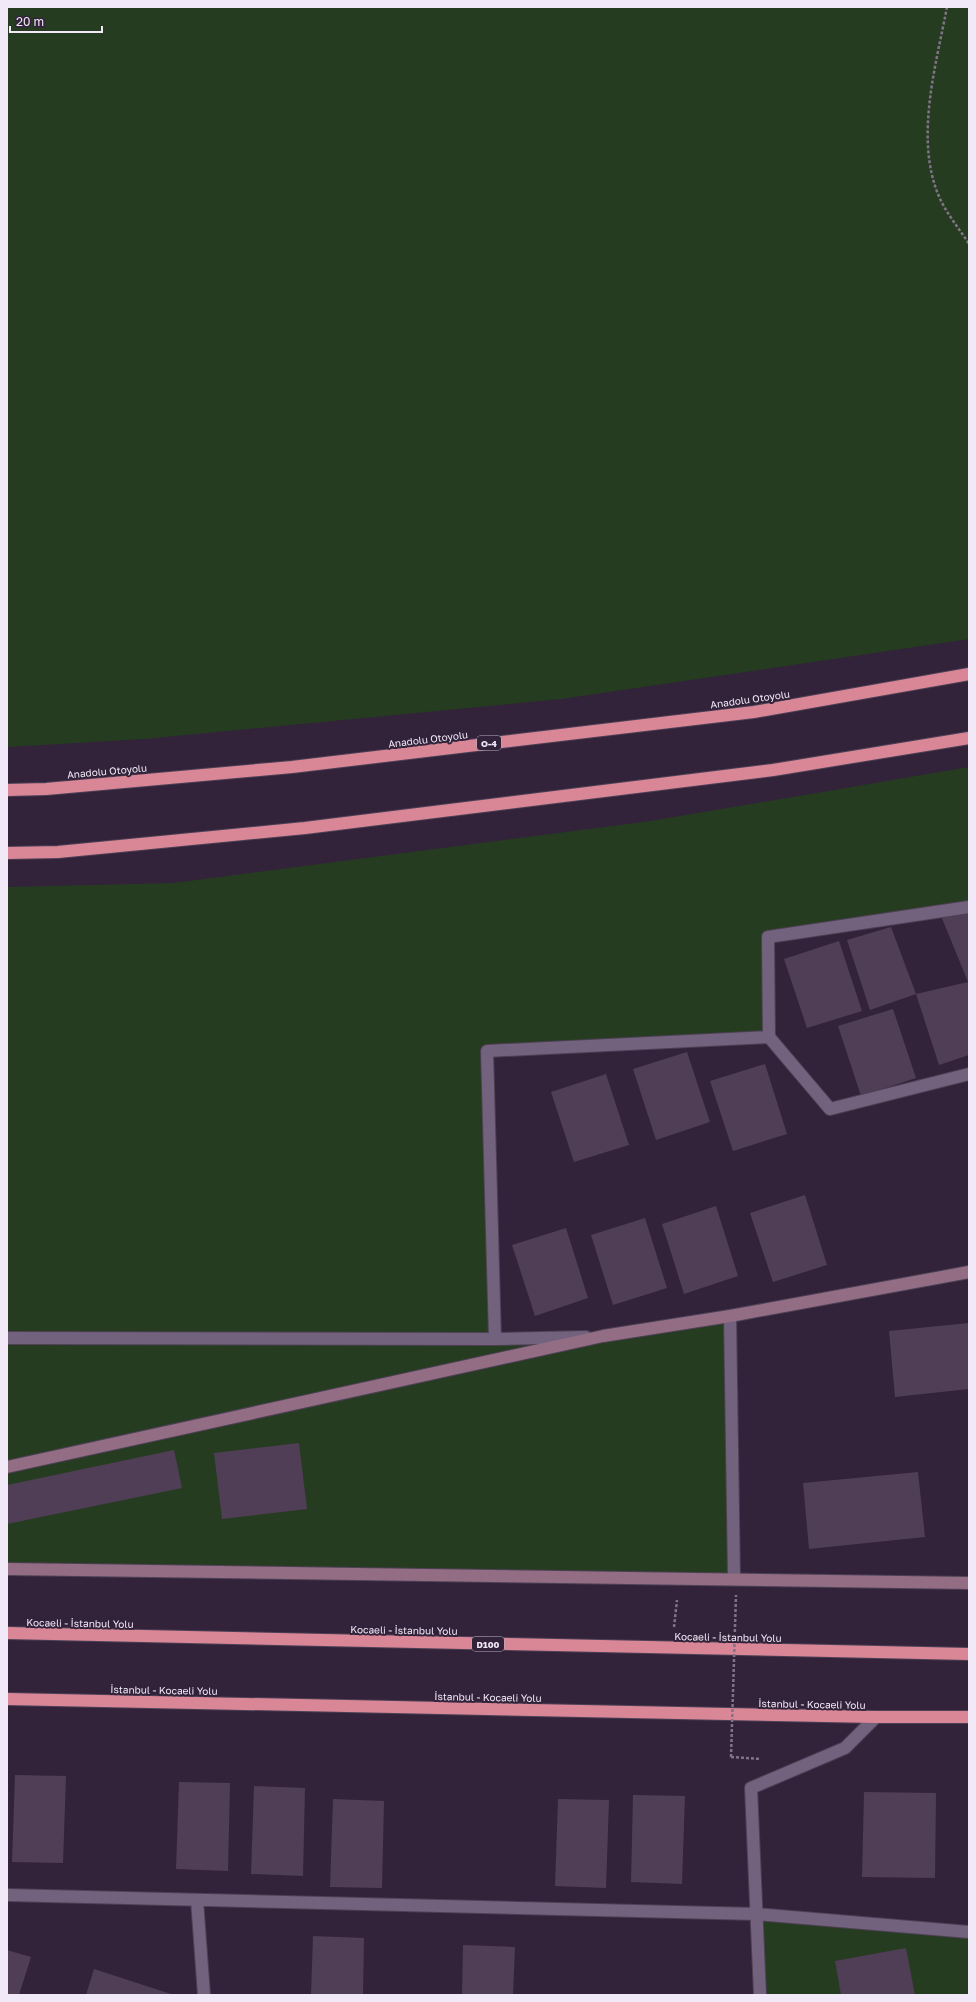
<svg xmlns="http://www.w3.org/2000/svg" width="976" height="2002" viewBox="0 0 976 2002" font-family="'Golos Text',sans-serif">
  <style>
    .green { fill: #263c20 }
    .building { fill: #4f3e56 }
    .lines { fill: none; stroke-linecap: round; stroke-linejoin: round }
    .street-casing { stroke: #4d4055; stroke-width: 14 }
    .secondary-casing { stroke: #4d4055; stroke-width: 14 }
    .highway-casing { stroke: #4d4055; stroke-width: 14 }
    .path { stroke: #807387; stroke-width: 2.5; stroke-dasharray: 3 2; stroke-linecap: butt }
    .street { stroke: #73627d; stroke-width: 12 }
    .secondary { stroke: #926d84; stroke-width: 12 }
    .highway { stroke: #d98696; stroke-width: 12 }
    .path-bridge { stroke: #807387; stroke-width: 2.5; stroke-dasharray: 3 2; stroke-linecap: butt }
    .labels { text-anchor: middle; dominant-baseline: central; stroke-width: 4; stroke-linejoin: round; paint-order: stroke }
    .shield { fill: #32233a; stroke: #b8aebf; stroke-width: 1 }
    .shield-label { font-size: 9px; font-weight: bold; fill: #f2e9f8 }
    .street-label { font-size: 10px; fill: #f2e9f8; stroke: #32233a }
  </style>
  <rect width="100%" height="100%" fill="#32233a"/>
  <path class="green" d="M7,7H969V639L561,699L144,739L7,747Z
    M969,767V907L768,937L769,1037L487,1051L495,1339L603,1336L730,1316L734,1578L7,1569V887L174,883L651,821Z
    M756,1914L969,1932V1995H760Z"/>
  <path class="building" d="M969,907V1055L939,1065L916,994L968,982L939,911Z
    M891,927L916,994L870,1010L847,940Z
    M839,941L862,1011L807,1028L784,959Z
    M893,1009L916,1078L861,1096L838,1026Z
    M687,1052L710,1122L656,1140L633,1069Z
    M765,1064L787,1134L733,1151L710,1081Z
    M606,1074L629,1145L574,1162L551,1092Z
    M805,1195L827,1265L773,1282L750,1213Z
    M716,1206L738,1276L684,1294L662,1224Z
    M645,1218L667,1288L613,1305L591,1235Z
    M566,1228L588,1298L535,1316L512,1245Z
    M969,1323V1389L895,1397L889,1331Z
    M299,1443L307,1509L222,1519L214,1453Z
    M174,1450L182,1488L7,1524V1485Z
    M918,1472L925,1537L809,1549L803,1483Z
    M15,1775L66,1776L63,1863L12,1862Z
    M179,1782L230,1783L228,1871L176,1869Z
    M254,1786L305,1788L303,1876L251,1874Z
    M864,1792L936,1793L935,1878L862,1877Z
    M633,1795L685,1796L682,1884L631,1882Z
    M333,1799L384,1801L382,1888L330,1887Z
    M558,1799L609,1800L606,1888L555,1886Z
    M313,1936L364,1938L363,1995H311Z
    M463,1945L515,1947L513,1995H462Z
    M906,1948L915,1995H841L835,1961Z
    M7,1950L31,1957L19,1995H7Z
    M94,1969L174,1995H86Z"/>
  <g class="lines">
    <defs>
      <path id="street" d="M769,1037L768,937L969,907
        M730,1316L734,1578
        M7,1338L495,1339L586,1337
        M495,1339L487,1051L769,1037L830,1109L969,1074
        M7,1895L756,1914L969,1932
        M197,1900L204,1995
        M760,1995L751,1788L845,1748L876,1717"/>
      <path id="secondary" d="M7,1467L603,1336L730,1316L969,1272
        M7,1569L969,1583"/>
      <path id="highway" d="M7,790L46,789L292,767L754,712L969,674
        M7,853L58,852L305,828L773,770L969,738
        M7,1633L969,1654
        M7,1699L876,1717H969"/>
    </defs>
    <use href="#street" class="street-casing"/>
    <use href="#secondary" class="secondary-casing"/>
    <use href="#highway" class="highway-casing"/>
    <path class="path" d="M947,7C936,65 915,137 938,194C945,212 959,228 969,244
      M674,1627L677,1600
      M731,1757L761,1759"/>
    <use href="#street" class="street"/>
    <use href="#secondary" class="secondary"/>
    <use href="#highway" class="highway"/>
    <path class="path-bridge" d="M731,1757L736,1595"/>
  </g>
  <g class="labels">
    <g class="shield">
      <rect x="477" y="736" width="24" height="14" rx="3"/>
      <rect x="472" y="1637" width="32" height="14" rx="3"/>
    </g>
    <g class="shield-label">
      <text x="489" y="743">O-4</text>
      <text x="488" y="1644">D100</text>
    </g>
    <g class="street-label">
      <text transform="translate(750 699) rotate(-8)">Anadolu Otoyolu</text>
      <text transform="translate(428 739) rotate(-7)">Anadolu Otoyolu</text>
      <text transform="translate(107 771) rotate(-5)">Anadolu Otoyolu</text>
      <text transform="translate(80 1623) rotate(1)">Kocaeli - İstanbul Yolu</text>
      <text transform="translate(404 1630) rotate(1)">Kocaeli - İstanbul Yolu</text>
      <text transform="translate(728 1637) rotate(1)">Kocaeli - İstanbul Yolu</text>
      <text transform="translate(164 1690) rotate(1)">İstanbul - Kocaeli Yolu</text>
      <text transform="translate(488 1697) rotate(1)">İstanbul - Kocaeli Yolu</text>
      <text transform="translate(812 1704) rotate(1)">İstanbul - Kocaeli Yolu</text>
    </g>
  </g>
  <rect width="976" height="2002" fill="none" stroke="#f2e9f8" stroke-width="16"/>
  <path d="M10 26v6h92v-6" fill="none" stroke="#f2e9f8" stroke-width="2"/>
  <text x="16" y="26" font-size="12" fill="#f2e9f8" stroke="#32233a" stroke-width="3" paint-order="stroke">20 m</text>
</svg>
